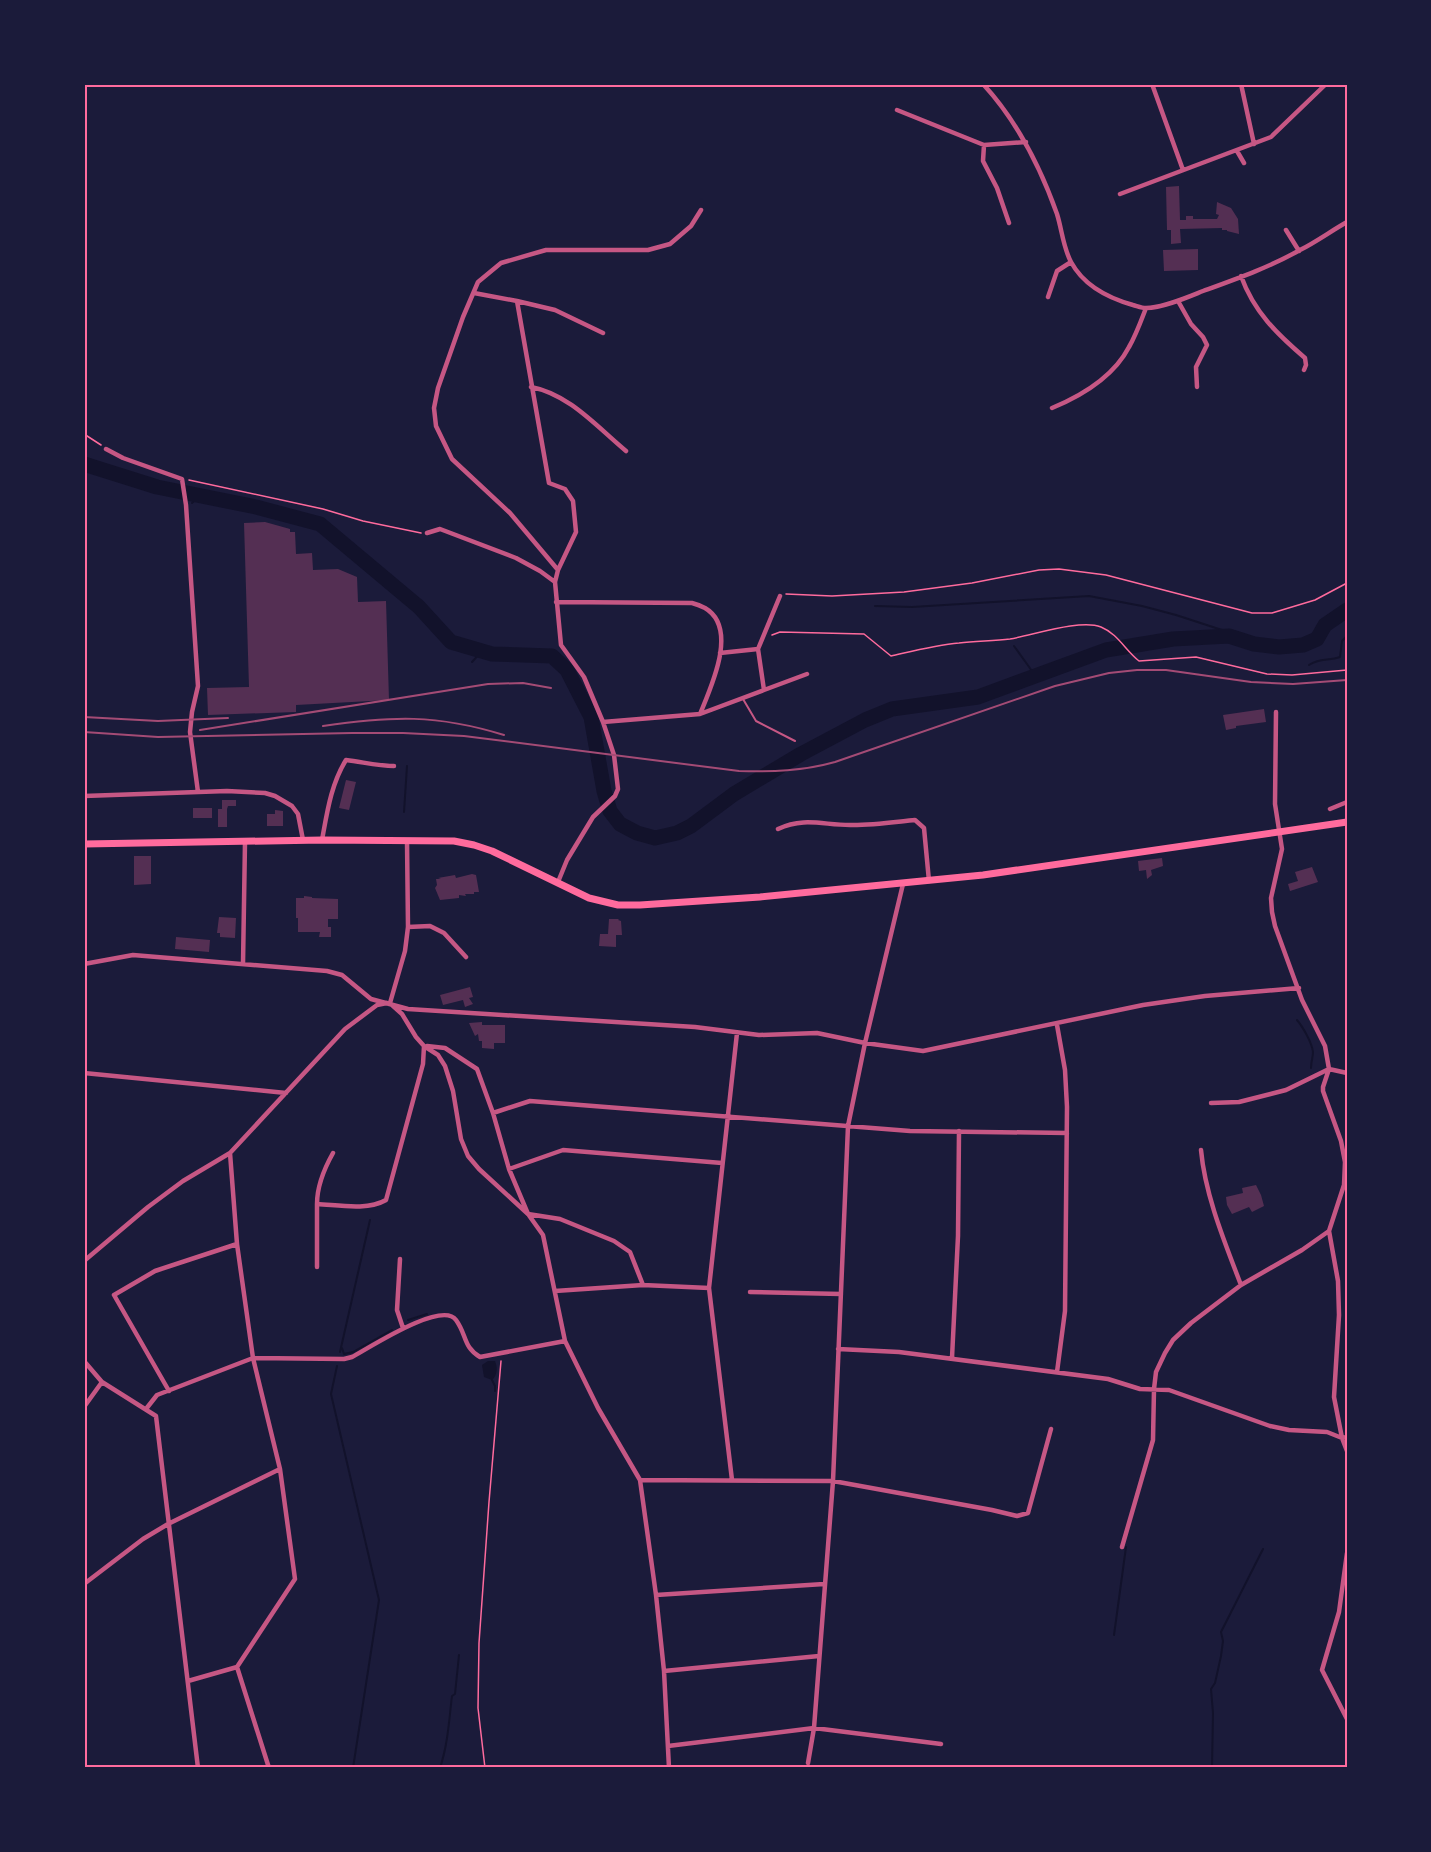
<svg xmlns="http://www.w3.org/2000/svg" width="1431" height="1852" viewBox="0 0 1431 1852" font-family="'Source Sans 3',sans-serif">
  <style>
    .water { fill: #12122b }
    .lines { fill: none; stroke-linecap: round; stroke-linejoin: round }
    .stream { stroke: #12122b; stroke-width: 2 }
    .river { stroke: #12122b; stroke-width: 15 }
    .building { fill: #542f53 }
    .path { stroke: #ff6b9d; stroke-width: 1.5 }
    .service { stroke: #c65784; stroke-width: 2 }
    .minor { stroke: #c65784; stroke-width: 4.5 }
    .primary { stroke: #ff6b9d; stroke-width: 7 }
    .rail { stroke: #a44b75; stroke-width: 2 }
    .neatline { fill: none; stroke: #ff6b9d; stroke-width: 2 }
  </style>
  <rect width="100%" height="100%" fill="#1b1b3a"/>
  <path class="water" d="M488,1361H495C498,1368 497,1376 492,1380L484,1377L482,1365Z"/>
  <g class="lines">
    <path class="stream" d="M192,503L200,496
      M875,606L912,607L1089,596L1142,606L1176,615L1222,630L1229,636
      M1014,646L1032,671L1041,675
      M472,662L482,651
      M1309,665C1319,658 1329,661 1340,657L1342,641L1347,636
      M404,812L407,766
      M1297,1020C1303,1027 1312,1043 1313,1052C1313,1057 1311,1062 1311,1068
      M408,1320L427,1314
      M342,1348L344,1354L353,1352L392,1330
      M340,1352L370,1220
      M337,1366L331,1394L379,1600L353,1768
      M492,1380L495,1386V1391
      M1114,1635L1126,1547
      M440,1768C448,1744 449,1720 452,1696L455,1694L459,1655
      M1212,1768L1213,1713L1211,1689L1215,1683L1221,1656L1223,1641L1221,1632L1263,1549"/>
    <path class="river" d="M84,464L157,487L256,507L320,524L419,607L451,642L492,654L552,656L567,670L591,717L604,791L610,811L620,824L637,833L655,838L677,833L691,826L734,794L801,754L865,720L892,709L978,697L1106,650L1173,639L1229,636L1254,644L1279,647L1303,645L1317,639L1325,625L1347,610"/>
  </g>
  <path class="building" d="M1179,186L1180,220H1186V216H1193V219H1217L1219,215L1216,214L1217,202L1231,208L1238,219L1239,234L1227,231V230H1222V228L1180,229L1181,243L1171,244V230H1167L1166,187Z
    M1198,249V270L1164,271L1163,250Z
    M265,522L290,529V532H295L296,554L312,553L313,570L338,569L357,577L358,602L386,601L389,700L296,705V712L208,715L207,688L249,687L244,523Z
    M1264,709L1266,722L1236,726V728L1226,730L1223,715Z
    M346,780L356,782L349,810L339,808Z
    M222,800H236V806H228L227,809V827H218V809H222Z
    M193,808H212V818H193Z
    M275,810L283,811V826H267V814H275Z
    M134,856H151V884L134,885Z
    M1162,858L1163,866L1151,870L1152,875L1147,879L1146,870L1139,871L1138,861Z
    M1312,867L1318,882L1290,891L1288,884L1298,881L1295,872Z
    M472,874L476,875L479,892H474V894H465L466,896L459,895V898L440,900L435,888L437,885L436,879H441L438,878L455,875L456,878Z
    M304,896L312,897V898L338,899V919H328V927H331V937H319L320,932H298V918H296V898H304Z
    M219,917L236,918L235,938L220,937V933H217Z
    M609,919H619L618,920L621,921L622,935H616V947L599,946L600,934H608Z
    M176,937L210,940L209,952L175,949Z
    M470,987L473,997L469,998L473,1004L465,1007L463,1000L443,1005L440,995Z
    M482,1022V1025H505V1043H494V1049L482,1048V1041H479L478,1034L475,1036L469,1023Z
    M1256,1185L1261,1195L1264,1206L1252,1212L1249,1207L1232,1214L1227,1205L1226,1197L1243,1193L1242,1188Z"/>
  <g class="lines">
    <path class="path" d="M84,434L101,445
      M189,480L323,509L363,521L421,533
      M786,594L832,596L904,592L972,583L1039,570L1059,569L1106,575L1252,613H1272L1315,600L1347,583
      M772,635L780,632L864,634L891,656C913,651 936,645 959,643C976,641 993,641 1010,639C1034,635 1080,619 1101,627C1118,634 1125,650 1139,661L1196,657L1267,674L1292,675L1347,670
      M485,1768L478,1708L479,1643L489,1502L501,1361"/>
    <path class="service" d="M743,699L756,721L795,741"/>
    <path class="minor" d="M983,84C1018,122 1040,166 1057,214C1062,230 1063,247 1071,262C1084,286 1108,298 1133,305C1137,306 1142,308 1146,308C1163,308 1188,297 1203,291C1236,279 1270,267 1300,250C1316,242 1331,231 1347,222
      M1152,84L1183,170
      M1241,84L1254,144
      M897,110L984,145L1026,142
      M984,145L983,161L997,188L1009,223
      M1237,151L1244,163
      M1120,194L1271,137L1326,84
      M1286,230L1299,251
      M1241,276C1254,312 1277,334 1305,358L1306,365L1304,370
      M474,293L517,301L549,483L565,489L573,501L576,532L558,570
      M1048,297L1057,271L1071,262
      M517,301L555,310L603,333
      M1178,301L1191,324L1203,337L1207,345L1196,367L1197,387
      M531,387C569,394 597,427 626,451
      M1052,408C1081,396 1114,376 1129,347C1136,335 1141,321 1146,308
      M106,449L123,458L182,479L186,505L198,686L192,712L190,732L198,792
      M427,533L440,529L516,558L540,571L555,582
      M556,602L692,603C696,604 701,606 705,608C739,628 711,687 700,714
      M720,653L758,649
      M764,690L807,674
      M1276,712L1275,804L1282,849L1271,898L1272,912L1275,926L1302,1000L1325,1046L1329,1069
      M603,722L700,714L764,690L758,649L780,596
      M84,796L227,791L265,793L275,796L292,806L298,814L303,840
      M1330,809L1347,802
      M778,829C805,816 826,826 853,825C874,825 895,822 915,820L924,828L929,881
      M322,840C327,813 331,784 346,760C363,762 377,766 394,766
      M558,882L567,860L593,817L615,796L618,789L614,755L603,722L584,677L561,645L555,582L558,570L510,513L452,459L436,426L434,408L438,388L463,317L478,282L501,263L546,250H648L670,244L691,226L701,210
      M408,927L430,926L444,933L466,957
      M84,964L133,955L327,971L342,975L371,999L408,1009L695,1027L759,1035L817,1033L865,1043L923,1051L1143,1005L1205,996L1299,988
      M243,964L245,842
      M390,1003L405,951L408,927L407,841
      M392,1005L402,1014L416,1037L424,1046L438,1055L445,1066L453,1091L461,1139L468,1156L479,1169L528,1214L543,1235L565,1341L598,1408L640,1480L656,1595L664,1671L669,1768
      M1057,1025L1065,1070L1067,1107L1065,1311L1057,1372
      M427,1046L445,1048L477,1069L493,1113L509,1169L528,1214L560,1219L614,1241L630,1252L643,1285
      M1329,1069L1323,1087V1091L1341,1141L1345,1162L1344,1185L1329,1231L1338,1281L1339,1315L1334,1397L1342,1438L1347,1451
      M1329,1069L1347,1073
      M84,1073L286,1093
      M1211,1103L1239,1102L1286,1090L1329,1069
      M493,1113L530,1101L910,1131L1067,1133
      M1201,1150C1205,1195 1225,1243 1241,1285
      M509,1169L563,1150L722,1163
      M317,1204C317,1186 324,1169 333,1153
      M400,1259L397,1310L403,1328
      M84,1261L148,1207L183,1181L230,1153L345,1029L377,1005L387,1003
      M317,1267V1204C338,1205 367,1211 386,1200L423,1064L424,1046
      M555,1291L643,1285L709,1288
      M750,1292L841,1294
      M838,1349L899,1352L1108,1379L1140,1389L1169,1390L1270,1426L1289,1430L1327,1432L1342,1438L1347,1437
      M952,1358L958,1236L959,1131
      M84,1361L102,1382L156,1416L198,1768
      M169,1391L114,1295L155,1271L237,1244
      M84,1407L102,1382
      M146,1409L157,1395L253,1358L344,1359L352,1357C369,1348 442,1300 456,1320C467,1335 463,1347 480,1357L565,1341
      M640,1480L833,1481L992,1510L1017,1516L1028,1513L1051,1429
      M732,1480L709,1288L737,1033
      M1122,1547L1153,1440L1154,1389L1156,1372L1165,1353L1173,1340L1191,1323L1241,1285L1302,1250L1329,1231
      M1347,1553L1339,1612L1322,1670L1347,1719
      M84,1584L143,1539L168,1524L280,1469
      M656,1595L824,1584
      M237,1667L269,1768
      M664,1671L819,1656
      M188,1681L237,1667L295,1579L280,1469L253,1358L237,1244L230,1153
      M668,1746L814,1728L941,1744
      M808,1763L814,1728L833,1481L848,1126L865,1043L903,884"/>
    <path class="primary" d="M84,844L322,840L454,841L474,845L492,851L589,898L618,905H640L760,897L983,875L1347,822"/>
    <path class="rail" d="M84,717L158,721L228,718
      M323,726C392,716 436,714 504,735
      M200,730L488,684L523,683L551,688
      M84,732L158,737L352,733H403L464,736L739,771C772,772 803,771 835,762L1055,686L1109,673L1137,670H1166L1251,682L1293,684L1347,680"/>
  </g>
  <rect width="1431" height="1852" fill="none" stroke="#1b1b3a" stroke-width="171"/>
  <rect x="86" y="86" width="1260" height="1680" class="neatline"/>
</svg>
